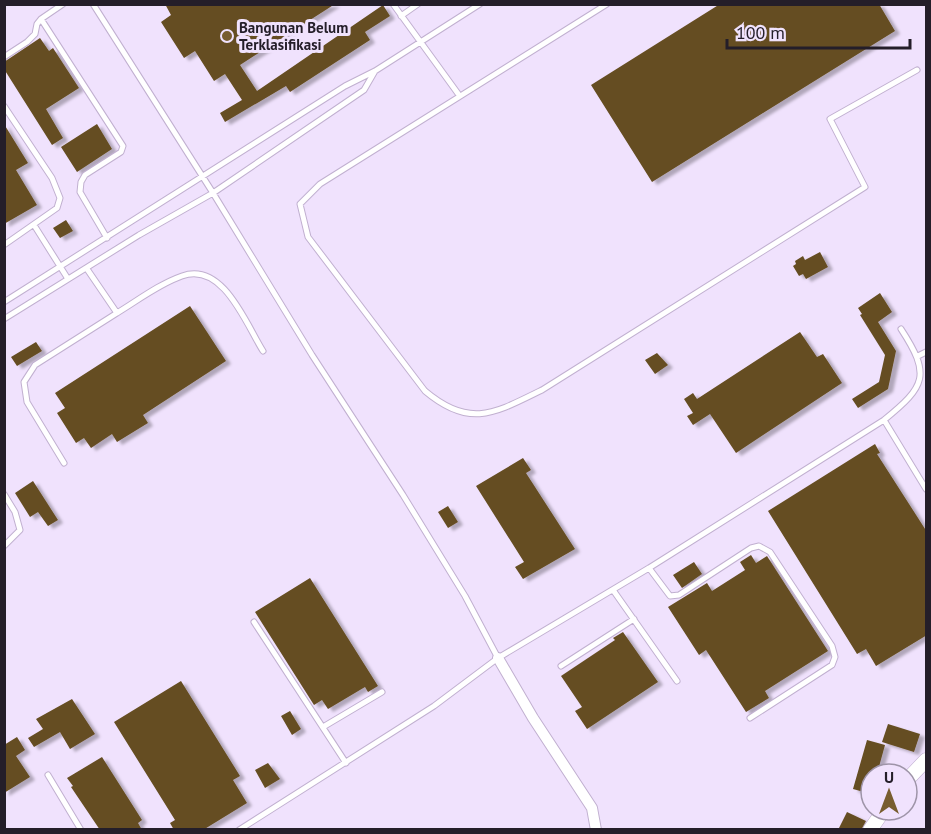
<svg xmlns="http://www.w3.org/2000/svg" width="931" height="834" viewBox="0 0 931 834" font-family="'PT Sans',sans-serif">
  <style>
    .building { fill: #654d21; filter: url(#shadow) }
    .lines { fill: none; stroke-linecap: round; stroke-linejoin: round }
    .service-casing { stroke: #c1b0d0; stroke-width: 7 }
    .minor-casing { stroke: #c1b0d0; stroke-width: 12 }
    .tertiary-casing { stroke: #c1b0d0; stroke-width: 15 }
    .service { stroke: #fff; stroke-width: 5 }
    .minor { stroke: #fff; stroke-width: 10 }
    .tertiary { stroke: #fff; stroke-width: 14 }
    .poi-dot { fill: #785d2f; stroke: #f0e2fd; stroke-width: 2 }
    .labels { text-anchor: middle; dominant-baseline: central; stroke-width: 6; stroke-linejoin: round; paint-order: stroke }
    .poi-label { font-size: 15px; font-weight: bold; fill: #241e29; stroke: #f0e2fd; text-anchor: start }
  </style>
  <defs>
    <filter id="shadow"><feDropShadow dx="5" dy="3" stdDeviation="1.5" flood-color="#0004"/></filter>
  </defs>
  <rect width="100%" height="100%" fill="#f0e2fd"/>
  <path class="building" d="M165,4H335L240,65L257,91L383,5L390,16L365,32L370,40L290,92L286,86L225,122L220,113L242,100L225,74L214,81L195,51L184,58L161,22L171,15Z
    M720,4H879L895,31L652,182L591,85Z
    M40,38L49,51L53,48L79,88L46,109L63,138L52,145L4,69V62Z
    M4,124L28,163L16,170L37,205L4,224Z
    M97,124L112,149L77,172L61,147Z
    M66,220L73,231L60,238L53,228Z
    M820,252L828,267L806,279L803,274L799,276L793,266L796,264L795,261L803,256L805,260Z
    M880,293L892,312L878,322L896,351L888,389L858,408L852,399L879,382L885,355L860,315L862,314L858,308Z
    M190,306L226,361L143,415L148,423L117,442L112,434L91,448L84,438L76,443L57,413L65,408L55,393Z
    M800,332L817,357L823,354L842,383L736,453L710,414L693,425L687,416L693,413L684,399L693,393L697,399Z
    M36,342L42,351L17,366L11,357Z
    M657,353L668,365L655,374L645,360Z
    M875,444L880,453L877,454L927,532V635L876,666L866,649L857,654L768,511Z
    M523,458L531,470L526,473L575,549L523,579L515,567L524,562L476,486Z
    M33,481L58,520L48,526L38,512L30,517L15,493Z
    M448,506L458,522L448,528L438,512Z
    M751,555L756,563L767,556L828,651L765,691L769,698L746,712L706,650L699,655L668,607L707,583L712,591L745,570L740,562Z
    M694,562L702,574L682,588L673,575Z
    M310,578L378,686L368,692L365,687L328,709L322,700L314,705L255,612Z
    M623,632L658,682L587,729L575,711L582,707L561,676L615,640L613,638Z
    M181,681L240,776L233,780L247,803L203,830H174L170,823L175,820L114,722Z
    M72,699L95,734L70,749L60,732L34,747L28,738L43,729L36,719Z
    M290,711L301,729L292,735L281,716Z
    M888,724L920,734L914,752L882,742Z
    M17,737L25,750L16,756L30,777L4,793V745Z
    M867,740L885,745L877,774H871V794L853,789Z
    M102,757L142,820L138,823L142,830H100L71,787L73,786L67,778Z
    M268,763L280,779L265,788L255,770Z
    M847,812L866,821L861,830H838Z"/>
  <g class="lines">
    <defs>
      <path id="service" d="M93,4L213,193L312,355L403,495L465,596L498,658
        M393,4L459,95
        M607,4L320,184L300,204L308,237L425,391C470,429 495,413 542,390L865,187L830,119L917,70
        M401,16L418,4
        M41,19L123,146L121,152L85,175L81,182L80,192L107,238
        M4,57L27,42L35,34L37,24L41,19L63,4
        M4,106L52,178L60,198L57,208L4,245
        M34,225L68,279
        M4,302L345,86L375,71L480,4
        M117,313C137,301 159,284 182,276C223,261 246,324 263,351
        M4,319L139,235L213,193L364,90L375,71
        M918,356L926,352
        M884,420L926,489
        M64,463L27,402L24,382L35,365L117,313L87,269
        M4,494L15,512L20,530L4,546
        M649,568L670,596L679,595L751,548L759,546L770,552L832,646L835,657L832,665L750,718
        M613,590L677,681
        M254,622L346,763
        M561,666L634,619
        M323,727L382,692
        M48,775L81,830
        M239,830L434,706L498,658L649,568L884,420C926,386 931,375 901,329"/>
      <path id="minor" d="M498,658L533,718L592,808L596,830"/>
      <path id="tertiary" d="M907,780L926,760
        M870,830L884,810"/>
    </defs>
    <use href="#service" class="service-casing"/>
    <use href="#minor" class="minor-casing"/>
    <use href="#tertiary" class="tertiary-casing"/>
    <use href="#service" class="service"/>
    <use href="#minor" class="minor"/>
    <use href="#tertiary" class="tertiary"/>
  </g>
  <circle class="poi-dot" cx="227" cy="36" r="6"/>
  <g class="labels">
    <g class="poi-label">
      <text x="239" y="27">Bangunan Belum<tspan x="239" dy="17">Terklasifikasi</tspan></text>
    </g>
  </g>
  <rect width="931" height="834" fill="none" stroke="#241e29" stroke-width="12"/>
  <g transform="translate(889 792)"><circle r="28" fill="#f0e2fd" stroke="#9e94a8" stroke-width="1.5"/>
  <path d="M0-4.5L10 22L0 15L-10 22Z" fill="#785d2f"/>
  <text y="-9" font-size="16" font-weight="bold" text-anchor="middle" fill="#241e29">U</text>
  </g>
  <path d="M727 39v9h183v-9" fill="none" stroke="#241e29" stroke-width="3"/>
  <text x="736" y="39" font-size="18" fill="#241e29" stroke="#f0e2fd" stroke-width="4.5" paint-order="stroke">100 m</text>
</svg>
